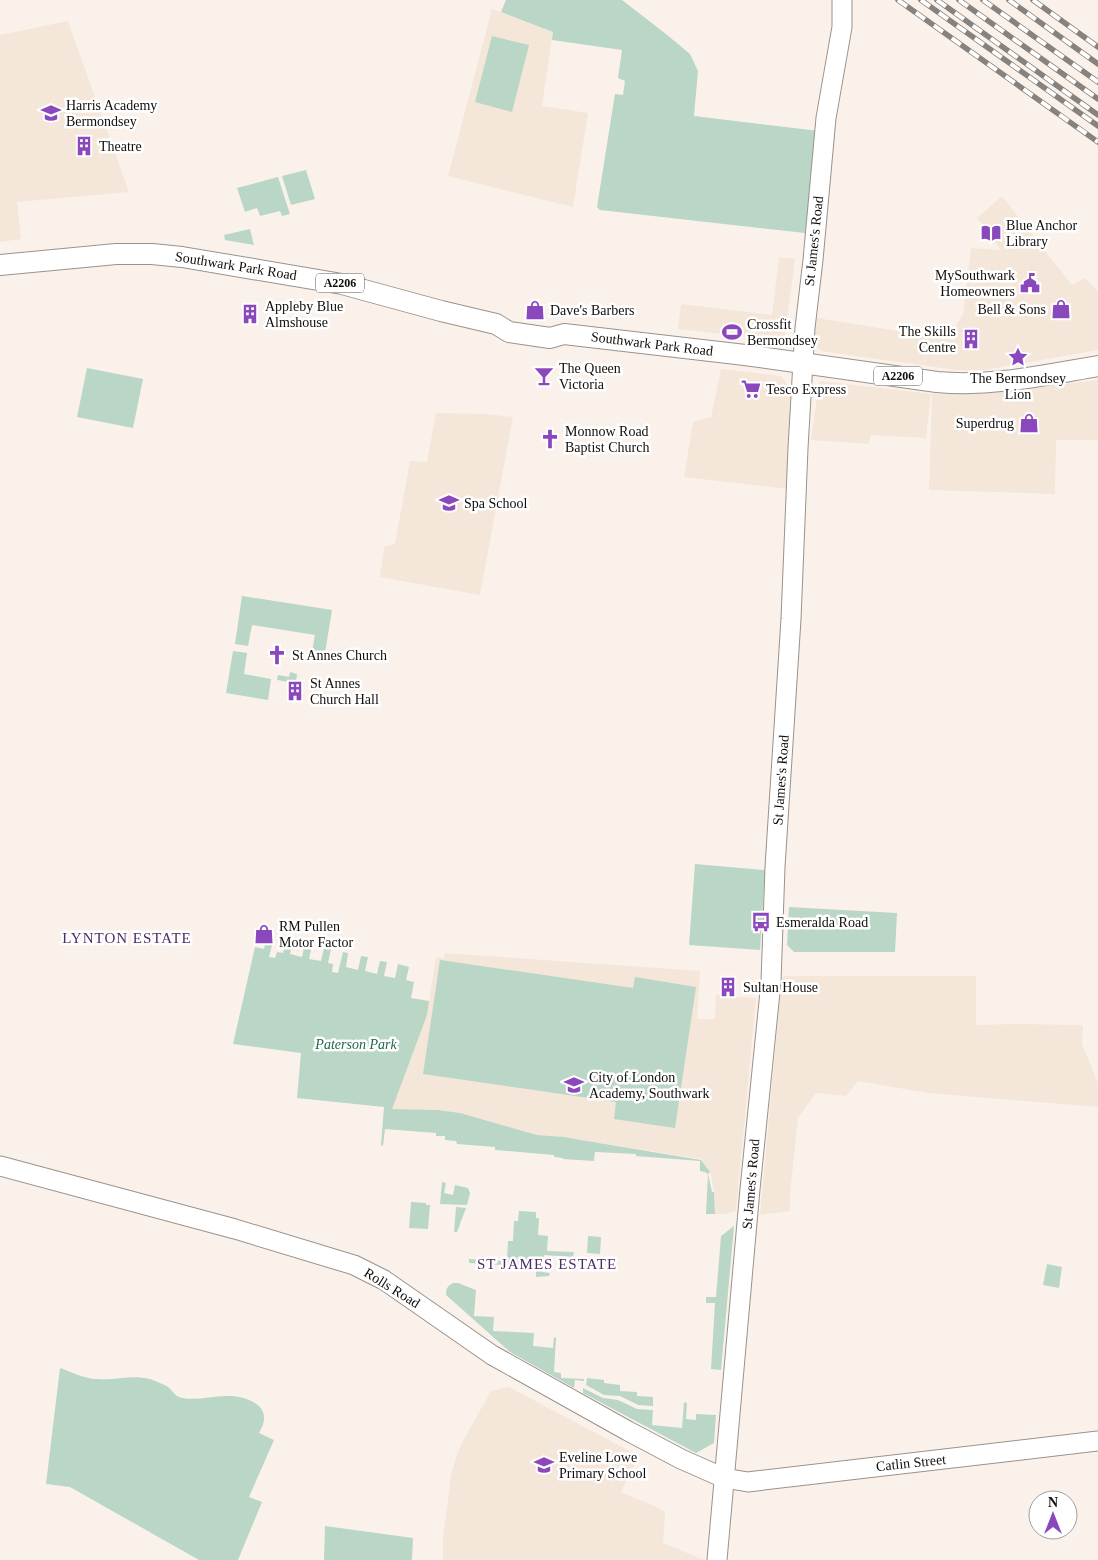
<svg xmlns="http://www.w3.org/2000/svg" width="1098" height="1560" viewBox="0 0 1098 1560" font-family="Georgia,serif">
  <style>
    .built { fill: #f4e6d8 }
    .green { fill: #b9d6c7 }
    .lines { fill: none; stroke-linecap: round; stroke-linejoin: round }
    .secondary-casing { stroke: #9a928b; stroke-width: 21 }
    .primary-casing { stroke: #9a928b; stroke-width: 22 }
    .secondary { stroke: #fff; stroke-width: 19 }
    .primary { stroke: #fff; stroke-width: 20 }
    .rail-casing { stroke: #87827d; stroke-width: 5.5 }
    .rail { stroke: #fff; stroke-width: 4; stroke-dasharray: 11; stroke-linecap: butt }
    .labels { text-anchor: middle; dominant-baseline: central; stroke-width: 5; stroke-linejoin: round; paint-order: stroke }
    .shield { fill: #fff; stroke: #585654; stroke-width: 1 }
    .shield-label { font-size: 12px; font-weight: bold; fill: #100e0b }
    .poi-label { font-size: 14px; fill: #100e0b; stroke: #fff; text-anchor: start }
    .street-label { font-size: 14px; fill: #100e0b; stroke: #fff }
    .park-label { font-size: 14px; font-style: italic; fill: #1d6549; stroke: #fff }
    .neighbourhood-label { font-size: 15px; letter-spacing: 1px; fill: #4c2c65; stroke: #fff }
  </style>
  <rect width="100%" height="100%" fill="#faf2ea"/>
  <path class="built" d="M492,9L553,32L542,106L588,113L573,207L448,176Z
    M68,21L129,192L17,202L21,239L0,242V35Z
    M1002,196L1072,285L1085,278L1098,291V350L979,371L956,370L821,351L813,343L817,318L954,340L956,325L963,315L971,248L1001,250L977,218Z
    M779,257L795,259L785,335L776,340L678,329L681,304L772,315Z
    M721,369L781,376L792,390L787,489L684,477L693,422L711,417Z
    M1098,380V440H1056L1055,494L929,490L932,394H982Z
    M821,381L931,394L926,438L871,435L868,444L811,440L819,383Z
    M436,413L486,414L513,417L480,595L380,577L384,547L395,544L410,461L427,462Z
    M445,953L700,971L697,1019H715L716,995L756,998L736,1211L725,1214H715L714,1192L711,1174L701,1159L575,1139L564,1137L537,1135L460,1113L438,1110L391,1109L427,1015L436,957L444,958Z
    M784,976H976V1025L1014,1024L1083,1025L1082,1044L1098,1083V1107L928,1093L858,1081L846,1096L816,1093L798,1118L790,1194V1211L760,1215L780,998L782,979Z
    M509,1387L639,1456L621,1492L663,1510L665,1514L663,1543L704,1560H443V1538L451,1475L457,1454L464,1439L491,1391Z"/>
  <path class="green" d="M506,0H622L666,34L690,54L698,71L694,116L819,131L805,233L600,210L597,207L615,94L623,95L625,81L618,78L622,50L552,40L553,32L501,12Z
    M492,36L529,45L512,112L475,102Z
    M306,170L315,199L291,205L282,176Z
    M278,177L290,214L282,216L280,211L260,216L257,208L245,212L237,188Z
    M250,229L254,245L225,240L224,235Z
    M87,368L143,379L133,428L77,417Z
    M242,596L332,610L324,659L311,657L315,635L252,625L248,646L235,644Z
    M233,651L247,653L244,674L271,679L268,700L226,693Z
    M290,672L297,674L296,683L277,680L278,675L289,677Z
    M695,864L765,870L760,950L689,945Z
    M789,907L897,913L895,952H794L787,945Z
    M267,935L274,937L269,957L275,958L277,952L283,953L286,939L293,940L290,954L302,957L305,943L312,945L309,959L321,961L324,948L331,949L328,963L333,964L332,972L338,973L343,952L348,953L346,967L358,970L361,956L368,957L365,971L377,974L380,961L387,962L384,976L395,978L398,964L409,967L406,980L414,982L411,998L429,1001L427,1015L392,1109L438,1110L460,1113L537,1135L564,1137L575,1139L701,1160L710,1172L708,1174L712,1192H714L715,1214H706L708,1174L705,1172L700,1171V1161L636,1156V1154L595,1152L594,1161L563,1159V1158L554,1157V1155L495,1150V1147L457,1144L456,1141L445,1140V1136H436V1133L385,1129L383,1146L381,1145L384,1107L297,1098L301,1053L233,1044L255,947L264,949Z
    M440,960L633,988L635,977L696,987L675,1128L614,1119L616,1102L423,1074Z
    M442,1182L446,1183L444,1193L453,1195L455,1185L468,1188L470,1193L467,1205L440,1204Z
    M411,1202L426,1203V1205H430L428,1229L409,1228Z
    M456,1207L466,1208L457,1232H454Z
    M519,1211L536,1212V1218H539L538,1235L548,1236L547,1251L574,1252L573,1257L544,1255L542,1272L550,1273L549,1276L536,1277V1267L469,1263V1259L507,1261L508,1241H513L514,1221H518Z
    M734,1226L721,1370L711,1369L715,1303H706V1297H716L721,1236Z
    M588,1236L601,1237L600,1254L587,1253Z
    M1047,1264L1062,1267L1059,1288L1043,1285Z
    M453,1283H458L476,1290L474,1316L494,1317L493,1331L534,1333L533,1346L553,1348L554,1337L556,1338L554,1372L561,1373V1378L584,1379V1381L575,1380L574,1388L510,1352L446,1295C446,1289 447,1286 453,1283Z
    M60,1368C72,1372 84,1379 97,1379C116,1381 131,1374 150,1379C156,1381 163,1384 168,1387C174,1392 175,1397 183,1398C199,1401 213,1395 229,1396C242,1396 265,1402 264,1419C264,1424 261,1429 259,1433L274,1440L249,1497L262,1502L238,1560H199L70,1487L46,1484Z
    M587,1378L604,1380V1383L620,1385V1391L637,1392V1396L653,1397V1406L638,1405L620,1396L604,1395L586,1385Z
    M583,1388L603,1398L618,1400L637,1409L653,1410L652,1425L682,1428L684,1402L687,1403L686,1419L696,1420V1414L716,1415L714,1443L696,1453L583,1393Z
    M325,1526L413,1538L412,1560H324Z"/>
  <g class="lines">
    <defs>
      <path id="secondary" d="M0,1166L235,1229L354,1265L384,1280L492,1355L628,1431L681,1459L724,1478L748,1482L756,1481L1098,1441
        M717,1560L750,1189L771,982L775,867L791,619L798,448L805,328L813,260L826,118L842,27V0"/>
      <path id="primary" d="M0,265L116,254H152L182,257L342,284L441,311L496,324L509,332L550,338L564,334L745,355L937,382C992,387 1045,375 1098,366"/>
    </defs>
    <use href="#secondary" class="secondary-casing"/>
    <use href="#primary" class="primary-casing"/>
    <use href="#secondary" class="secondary"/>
    <use href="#primary" class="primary"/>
    <defs>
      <path id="rail" d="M898,0L1098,142
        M921,0L1098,126
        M937,0L1098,115
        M959,0L1098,99
        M983,0L1098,82
        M1009,0L1098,64
        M1033,0L1098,47"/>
    </defs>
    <use href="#rail" class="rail-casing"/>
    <use href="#rail" class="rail"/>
  </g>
  <defs>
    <symbol id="school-bare" viewBox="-9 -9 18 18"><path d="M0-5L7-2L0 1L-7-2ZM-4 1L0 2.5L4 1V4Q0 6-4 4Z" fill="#8b48bd" stroke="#fff" stroke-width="2.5" paint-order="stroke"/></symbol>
    <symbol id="building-bare" viewBox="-9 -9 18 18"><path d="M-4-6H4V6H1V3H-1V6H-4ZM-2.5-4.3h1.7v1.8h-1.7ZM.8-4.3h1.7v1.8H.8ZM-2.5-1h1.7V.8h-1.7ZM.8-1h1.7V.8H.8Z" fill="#8b48bd" stroke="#fff" stroke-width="2.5" paint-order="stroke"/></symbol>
    <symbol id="library-bare" viewBox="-9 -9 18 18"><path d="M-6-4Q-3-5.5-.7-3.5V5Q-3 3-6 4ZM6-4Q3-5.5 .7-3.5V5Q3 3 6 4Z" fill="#8b48bd" stroke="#fff" stroke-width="2.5" paint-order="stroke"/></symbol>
    <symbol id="civic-bare" viewBox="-9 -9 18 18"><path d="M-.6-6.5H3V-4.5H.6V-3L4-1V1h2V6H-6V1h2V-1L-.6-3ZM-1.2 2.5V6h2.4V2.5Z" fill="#8b48bd" stroke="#fff" stroke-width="2.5" paint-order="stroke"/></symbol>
    <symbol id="shop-bare" viewBox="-9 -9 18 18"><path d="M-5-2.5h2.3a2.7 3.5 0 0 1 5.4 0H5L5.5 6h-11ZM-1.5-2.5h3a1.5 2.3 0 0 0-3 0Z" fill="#8b48bd" stroke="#fff" stroke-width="2.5" paint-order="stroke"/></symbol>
    <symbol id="stadium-bare" viewBox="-9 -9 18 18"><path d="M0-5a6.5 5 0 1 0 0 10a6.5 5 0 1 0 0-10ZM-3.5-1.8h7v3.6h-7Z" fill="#8b48bd" stroke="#fff" stroke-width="2.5" paint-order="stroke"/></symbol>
    <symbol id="sight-bare" viewBox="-9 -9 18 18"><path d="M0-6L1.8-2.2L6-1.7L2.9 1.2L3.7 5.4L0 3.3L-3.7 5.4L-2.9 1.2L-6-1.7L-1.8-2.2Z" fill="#8b48bd" stroke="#fff" stroke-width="2.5" paint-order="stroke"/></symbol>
    <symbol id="bar-bare" viewBox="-9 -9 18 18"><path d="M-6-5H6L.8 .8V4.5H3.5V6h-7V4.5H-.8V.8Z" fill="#8b48bd" stroke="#fff" stroke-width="2.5" paint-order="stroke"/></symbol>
    <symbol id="supermarket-bare" viewBox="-9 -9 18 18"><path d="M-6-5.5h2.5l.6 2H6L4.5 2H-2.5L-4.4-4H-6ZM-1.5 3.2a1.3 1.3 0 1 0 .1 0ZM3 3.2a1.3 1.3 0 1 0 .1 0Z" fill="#8b48bd" stroke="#fff" stroke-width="2.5" paint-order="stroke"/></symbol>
    <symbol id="church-bare" viewBox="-9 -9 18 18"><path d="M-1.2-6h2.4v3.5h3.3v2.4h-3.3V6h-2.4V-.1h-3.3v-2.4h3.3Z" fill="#8b48bd" stroke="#fff" stroke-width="2.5" paint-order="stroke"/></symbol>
    <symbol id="bus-bare" viewBox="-9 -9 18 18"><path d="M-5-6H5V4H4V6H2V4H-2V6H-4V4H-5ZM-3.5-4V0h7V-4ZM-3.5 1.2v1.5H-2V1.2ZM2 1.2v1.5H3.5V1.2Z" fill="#8b48bd" stroke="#fff" stroke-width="2.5" paint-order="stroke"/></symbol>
  </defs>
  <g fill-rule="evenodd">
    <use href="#school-bare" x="37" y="99" width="28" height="28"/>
    <use href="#building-bare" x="70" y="132" width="28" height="28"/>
    <use href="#library-bare" x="977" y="219" width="28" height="28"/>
    <use href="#civic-bare" x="1016" y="269" width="28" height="28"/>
    <use href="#shop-bare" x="1047" y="295" width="28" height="28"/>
    <use href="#shop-bare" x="521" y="296" width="28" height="28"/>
    <use href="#building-bare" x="236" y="300" width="28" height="28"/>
    <use href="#stadium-bare" x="718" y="318" width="28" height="28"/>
    <use href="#building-bare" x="957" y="325" width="28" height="28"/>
    <use href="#sight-bare" x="1004" y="343" width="28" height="28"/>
    <use href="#bar-bare" x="530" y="362" width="28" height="28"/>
    <use href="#supermarket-bare" x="737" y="375" width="28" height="28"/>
    <use href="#shop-bare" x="1015" y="409" width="28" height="28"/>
    <use href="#church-bare" x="536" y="425" width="28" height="28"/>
    <use href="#school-bare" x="435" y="489" width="28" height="28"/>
    <use href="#church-bare" x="263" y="641" width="28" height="28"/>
    <use href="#building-bare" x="281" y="677" width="28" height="28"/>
    <use href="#bus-bare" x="747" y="908" width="28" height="28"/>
    <use href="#shop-bare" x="250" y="920" width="28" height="28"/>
    <use href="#building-bare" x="714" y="973" width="28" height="28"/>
    <use href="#school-bare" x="560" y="1071" width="28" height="28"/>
    <use href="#school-bare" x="530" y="1451" width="28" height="28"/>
  </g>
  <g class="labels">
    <g class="shield">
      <rect x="316" y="273.5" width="48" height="19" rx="4"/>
      <rect x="874" y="366.5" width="48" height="19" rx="4"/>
    </g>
    <g class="shield-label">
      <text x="340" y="283">A2206</text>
      <text x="898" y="376">A2206</text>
    </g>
    <g class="poi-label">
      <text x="66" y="105">Harris Academy<tspan x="66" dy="16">Bermondsey</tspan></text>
      <text x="99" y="146">Theatre</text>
      <text x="1006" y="225">Blue Anchor<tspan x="1006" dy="16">Library</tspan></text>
      <text x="1015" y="275" text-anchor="end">MySouthwark<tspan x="1015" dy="16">Homeowners</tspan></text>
      <text x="265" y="306">Appleby Blue<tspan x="265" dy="16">Almshouse</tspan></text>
      <text x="1046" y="309" text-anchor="end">Bell &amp; Sons</text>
      <text x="550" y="310">Dave's Barbers</text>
      <text x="747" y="324">Crossfit<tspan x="747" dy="16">Bermondsey</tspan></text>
      <text x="956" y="331" text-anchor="end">The Skills<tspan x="956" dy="16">Centre</tspan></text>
      <text x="559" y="368">The Queen<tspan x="559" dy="16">Victoria</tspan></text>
      <text x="1018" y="378" text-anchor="middle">The Bermondsey<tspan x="1018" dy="16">Lion</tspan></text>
      <text x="766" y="389">Tesco Express</text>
      <text x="1014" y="423" text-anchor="end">Superdrug</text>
      <text x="565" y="431">Monnow Road<tspan x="565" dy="16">Baptist Church</tspan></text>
      <text x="464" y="503">Spa School</text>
      <text x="292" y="655">St Annes Church</text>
      <text x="310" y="683">St Annes<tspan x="310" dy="16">Church Hall</tspan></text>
      <text x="776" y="922">Esmeralda Road</text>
      <text x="279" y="926">RM Pullen<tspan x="279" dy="16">Motor Factor</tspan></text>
      <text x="743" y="987">Sultan House</text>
      <text x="589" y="1077">City of London<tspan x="589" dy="16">Academy, Southwark</tspan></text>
      <text x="559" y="1457">Eveline Lowe<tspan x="559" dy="16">Primary School</tspan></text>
    </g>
    <g class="street-label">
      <text transform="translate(814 241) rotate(-84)">St James's Road</text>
      <text transform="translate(236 266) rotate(9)">Southwark Park Road</text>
      <text transform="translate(652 344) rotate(7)">Southwark Park Road</text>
      <text transform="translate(781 780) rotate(-86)">St James's Road</text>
      <text transform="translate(751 1184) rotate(-85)">St James's Road</text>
      <text transform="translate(392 1288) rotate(32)">Rolls Road</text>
      <text transform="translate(911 1463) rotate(-6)">Catlin Street</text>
    </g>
    <g class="park-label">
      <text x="356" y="1044">Paterson Park</text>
    </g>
    <g class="neighbourhood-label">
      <text x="127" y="938">LYNTON ESTATE</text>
      <text x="547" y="1264">ST JAMES ESTATE</text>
    </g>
  </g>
  <g transform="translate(1053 1515)"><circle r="24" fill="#ffffff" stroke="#9f9f9d"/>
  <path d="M0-4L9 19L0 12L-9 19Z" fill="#8b48bd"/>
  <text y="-8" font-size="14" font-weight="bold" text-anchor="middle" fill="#100e0b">N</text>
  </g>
</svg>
